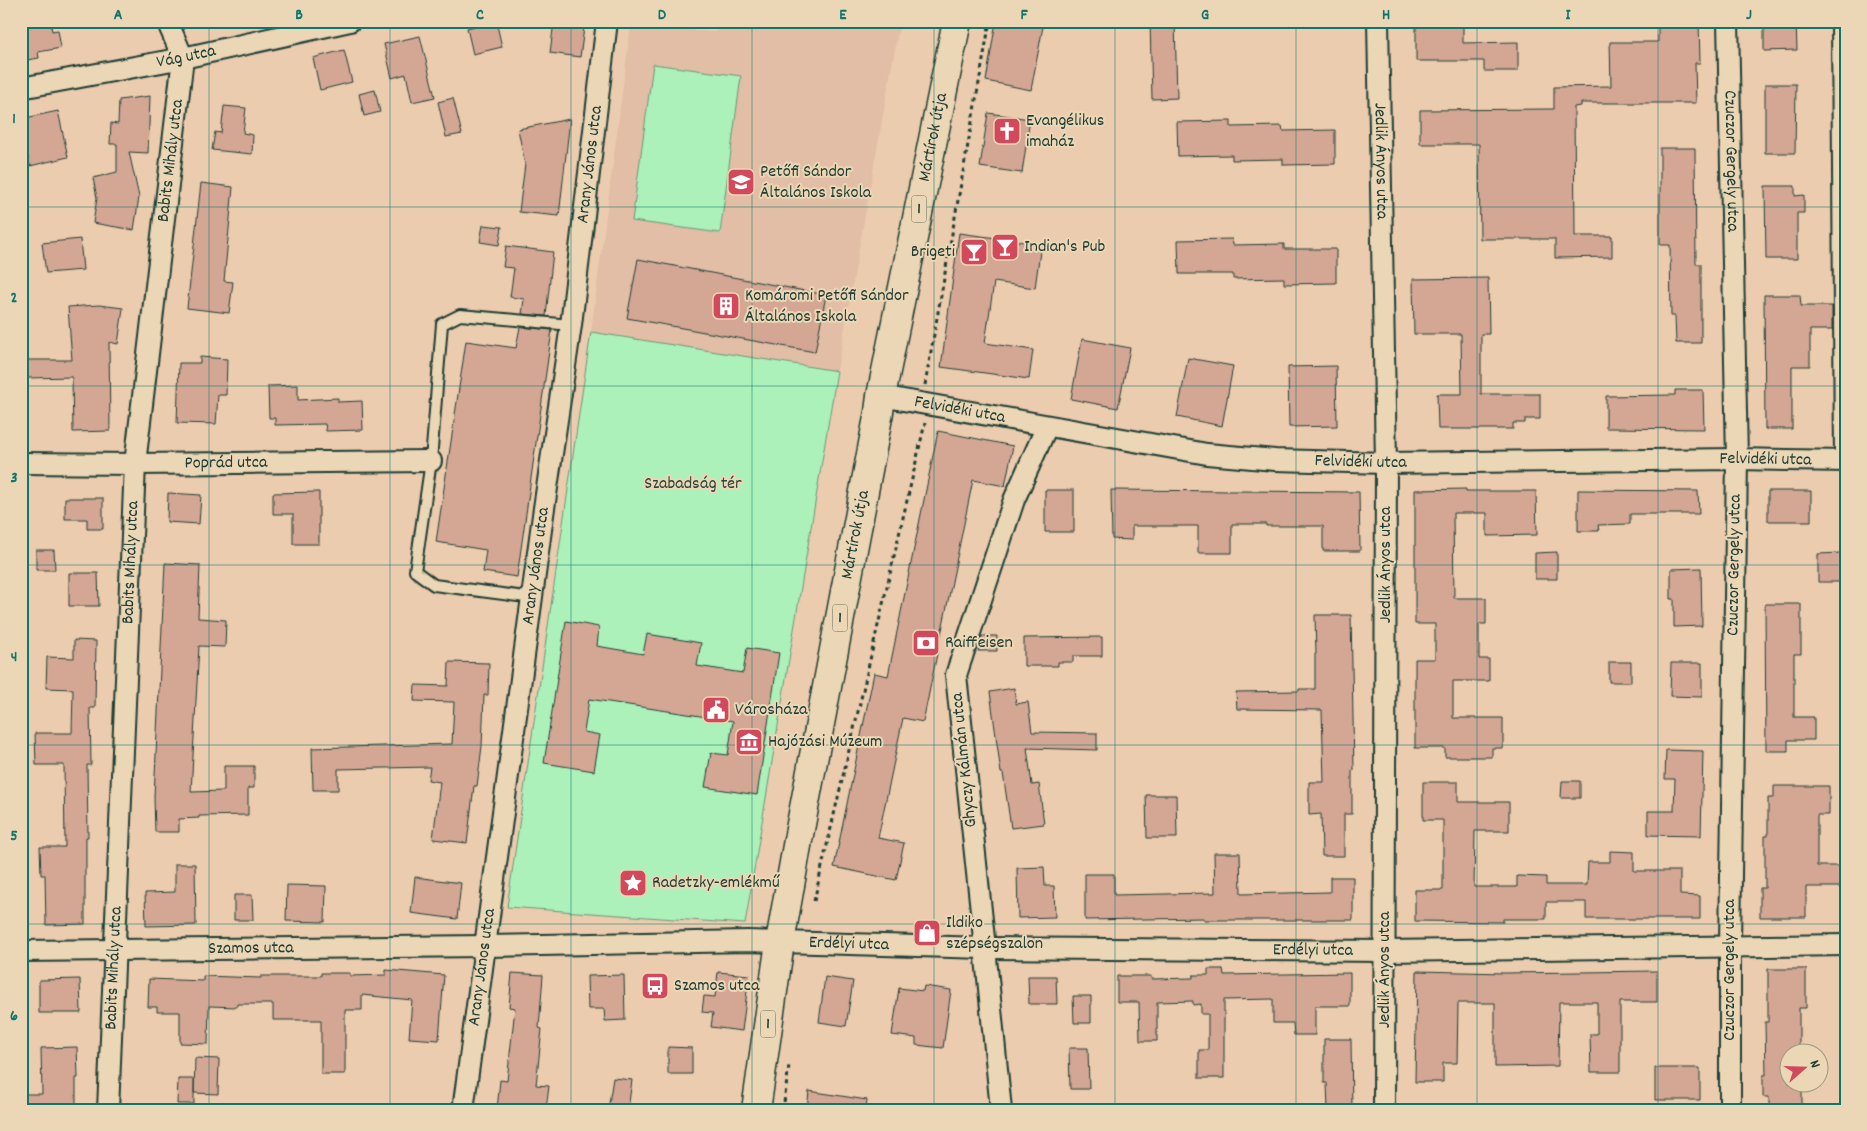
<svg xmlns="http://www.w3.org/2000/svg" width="1867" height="1131" viewBox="0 0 1867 1131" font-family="Dekko,sans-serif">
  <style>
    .built { fill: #e1bea5 }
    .green { fill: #adf1ba; stroke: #669777 }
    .building { fill: #d4a795; stroke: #1f3d34 }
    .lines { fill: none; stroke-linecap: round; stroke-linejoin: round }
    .lane-casing { stroke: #1f3d34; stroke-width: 14 }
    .street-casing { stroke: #1f3d34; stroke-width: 24 }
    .primary-casing { stroke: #1f3d34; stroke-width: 31 }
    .path { stroke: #1f3d34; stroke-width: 3; stroke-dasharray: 4 4; stroke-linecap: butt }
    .lane { stroke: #ebd6b5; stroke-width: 10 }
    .street { stroke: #ebd6b5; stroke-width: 20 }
    .primary { stroke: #ebd6b5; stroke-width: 28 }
    .grid { fill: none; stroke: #0f766e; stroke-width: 1; stroke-opacity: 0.55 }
    .labels { text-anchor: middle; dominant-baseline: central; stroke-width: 4; stroke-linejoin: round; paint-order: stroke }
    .shield { fill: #ebd6b5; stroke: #5c6b5b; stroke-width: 1 }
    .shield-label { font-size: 16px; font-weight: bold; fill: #1f3d34 }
    .street-label { font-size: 18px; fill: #1f3d34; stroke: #ebd6b5 }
    .poi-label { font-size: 18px; fill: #1f3d34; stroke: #ebd6b5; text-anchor: start }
    .park-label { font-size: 18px; fill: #26463b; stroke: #ebd6b5 }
    .neatline { fill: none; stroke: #0f766e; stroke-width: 2 }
    .grid-label { font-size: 16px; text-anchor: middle; font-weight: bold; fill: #0f766e }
  </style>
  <rect width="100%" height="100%" fill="#ecccaf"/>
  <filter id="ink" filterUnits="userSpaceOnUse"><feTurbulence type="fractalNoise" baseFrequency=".02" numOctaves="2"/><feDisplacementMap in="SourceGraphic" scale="10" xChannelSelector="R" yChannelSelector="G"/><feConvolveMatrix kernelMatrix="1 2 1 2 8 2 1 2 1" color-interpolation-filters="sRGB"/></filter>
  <g filter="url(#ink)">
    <path class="built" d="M752,21H900L837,371L591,332L631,24L713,32Z"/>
    <path class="green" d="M653,64L741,76L720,233L632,221Z
      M591,332L837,371L745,924L507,907Z"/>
    <path class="building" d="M21,21H50L52,31L58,30L61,48L38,52L39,58L21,61Z
      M496,21L502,47L473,54L467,28Z
      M554,21H585L580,57L550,53Z
      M996,21H1044L1031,90L986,81Z
      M1150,21H1175L1177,98L1152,99Z
      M1658,21H1699L1700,63H1695L1696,103H1581V106L1574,107L1575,236H1612V257L1555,258V239H1480L1479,144H1420V110L1554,109V87L1611,86L1610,42H1658Z
      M1764,21H1796L1797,50L1764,51Z
      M1416,24H1463V43L1518,42V71H1484V61H1416Z
      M420,36L435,97L412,102L406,74L392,78L384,44Z
      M344,50L352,82L320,90L313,58Z
      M1765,84H1796L1795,153H1765Z
      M375,90L380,112L364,116L359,94Z
      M150,96L148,153L129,152L139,197L134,230L93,223L97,198L93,178L117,172V144H110L111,123L118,124L119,100Z
      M453,98L462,134L446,137L438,102Z
      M224,106L246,108L243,133L253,135L252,154L212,150L215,132L221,133Z
      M58,111L68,157L30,166L21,127V119Z
      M988,113L1030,119L1022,173L980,167Z
      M570,119L559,216L519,212L525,164L518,129Z
      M1231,121V127L1282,126L1283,131L1335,130V164L1283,165V159L1232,160V155L1178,156L1177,122Z
      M1660,148H1695L1696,264H1701V343H1676L1675,316H1671L1670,245H1660Z
      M201,183L233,187L224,281L233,282L229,313L187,308Z
      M1765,186H1795V196L1804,195V213H1797V259H1766Z
      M483,225L502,227L499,245L480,242Z
      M959,233L1041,244L1035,288L994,282L985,343L1033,350L1029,379L941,367Z
      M80,239L83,270L46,273L42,243Z
      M1232,239L1233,245L1284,244V249H1336V283L1284,284V278L1233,279V274H1179L1178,240Z
      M506,246L553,252L546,316L522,314L524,299L510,297L514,268L503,267Z
      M638,259L826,295L815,352L627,318Z
      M1488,278L1489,334H1481V394H1540V419H1525V423H1513V429H1438L1437,394H1462L1461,334H1414L1413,279Z
      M1764,295H1800L1801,306H1832V330H1810V366H1792V429H1765Z
      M99,305L123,308L118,344L109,342L110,431L73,432L72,377L27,378V360H72L68,307Z
      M520,327L552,330L517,577L483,572L486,550L436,542L466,341L516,348Z
      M1082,339L1130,348L1118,408L1071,399Z
      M200,357L227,359L226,395H218L216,424L177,423L179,363H200Z
      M1188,358L1233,366L1222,426L1177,417Z
      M1336,366L1337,426L1289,427L1288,367Z
      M298,385V400L338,398V402L362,401L363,430L326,431L325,424L275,425V418H269L268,386Z
      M1675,390H1703L1704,429L1606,428V396L1675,395Z
      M938,431L1013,446L1005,486L973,480L923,722L903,718L878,838L904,843L896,880L834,867L874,673L888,676Z
      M1466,489V491H1536L1537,535L1487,536V513H1453L1454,598H1486V624H1479V659H1489V681H1453V718H1503V748H1492V757H1445V748H1415V659H1435V624H1415V490Z
      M1045,490H1074V532H1045Z
      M1111,490L1359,492L1360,551H1323V526H1266V524H1232V553H1198V526H1132V540L1112,539Z
      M1578,490L1698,491L1699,514H1630V524L1598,525L1599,531H1578Z
      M1768,491H1811V521H1768Z
      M319,492V544H293V514H273V493Z
      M168,493L201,495L199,524L167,522Z
      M65,498H103V529H87V519H65Z
      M36,550H54L55,570H36Z
      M1557,552V579H1535V553Z
      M1841,553V582H1818V554Z
      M165,563L200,565L198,618L226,620L225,647L199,646L191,792L224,791V766H254V788H248V815L199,816V818L179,819V832H155L154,797Z
      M1701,568L1702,626L1674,627V599H1671V569Z
      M69,573H98L99,606H69Z
      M1765,604H1801V654H1794V717H1814V740H1788V751H1766Z
      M1315,615H1351L1354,770L1352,771V814H1344V856H1322L1321,814L1309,815V782H1324L1322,710L1237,709L1236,692L1299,691V689H1315V654H1316Z
      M566,621L599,627L597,646L643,654L647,634L701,643L697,666L743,673L747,648L779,653L757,795L705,787L711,753L728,755L733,721L589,699L584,732L600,735L594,771L544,763Z
      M982,636H997V651H978Z
      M1102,637V656H1073V662H1058V666H1024V638Z
      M74,640L96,641L95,708H90L91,765H87L88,837H86V869H85V924L46,925L45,875H41L40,847H65L64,765H36L35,733H72L73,689L46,688L47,657L74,658Z
      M449,662L489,663L488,695H484L482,746L477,786H474L467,843L433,839L440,782L428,780L430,767L338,769V790H313L312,748L452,744L454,702L414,701L415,685L448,686Z
      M1609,662H1631V682H1609Z
      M1671,663H1702V697L1670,696Z
      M1014,688L1016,704L1028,702L1032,732L1097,733V750L1027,748L1032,785L1039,784L1044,824L1011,828L1003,773H1001L990,692Z
      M1666,750L1703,751L1701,836L1648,835V811H1674L1675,779H1665Z
      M1562,781H1580V798H1561Z
      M1423,782H1458V802H1509V831H1475L1474,887H1517V876L1546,877V885H1587L1588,862H1610V851L1634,852V871H1680V895L1700,896V919H1586V902H1546V919H1503V922L1415,921V890H1443V820H1423Z
      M1774,786H1829V815H1817V866H1846V887H1806V917H1760V888H1765V836H1768V798H1774Z
      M1146,795H1176L1177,838H1147Z
      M1214,853H1240L1241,894L1330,892V877H1353V920H1204V918L1085,920V874H1114V895L1215,893Z
      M175,864H195L196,925L146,926L145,893L175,892Z
      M1044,867L1045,886H1054L1055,917L1018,918L1017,868Z
      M415,877L461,883L457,919L411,913Z
      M287,885L326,886L325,922L286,921Z
      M234,895H252L253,920H234Z
      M1208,969H1223L1224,975L1350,973V1006H1315V1035H1294L1293,1023H1273V999L1224,1000V1078H1199V1050H1208V1014H1201V1004L1193,1005V1001L1157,1002V1041H1140L1139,1002H1117V976H1151V979L1193,978V975H1208Z
      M1768,969H1806V1008H1799V1054H1790V1084H1802V1110H1769V1097H1763V1075H1766L1765,1022H1768Z
      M386,970L444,975L439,1040L409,1038L412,1000L362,995V1010H345V1074H321V1020H273V1004H237V1007L209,1006L208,1044L180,1043V1012H157V1007H148L149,979L203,981V976L261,978V976H321V973H350V976L386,975Z
      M1417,971L1505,973L1657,971V1002H1620V1072H1591L1590,1034H1597V1002H1559L1558,1066L1495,1067V1003H1458L1457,1063H1443V1082H1415Z
      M718,972L749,975L742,1031L711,1027L713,1013L702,1012L704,996L715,997Z
      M512,973L543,975L539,1028L542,1029L536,1085L549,1086L546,1109L530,1107L529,1110H497L500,1080L507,1081L515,1008L509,1007Z
      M624,975L625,1020L605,1021L604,1009H588L587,976Z
      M1028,976H1056L1057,1004H1029Z
      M825,977L853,981L846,1026L819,1022Z
      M80,979L81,1013H39V980Z
      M924,986L951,990L943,1048L916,1045V1038L892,1035L899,988L923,991Z
      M1073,996H1091V1023H1074Z
      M1324,1039H1351L1352,1110H1328L1327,1083H1324Z
      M77,1047L78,1078H76V1110H21V1094H42L41,1048Z
      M668,1047L692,1048V1074H668Z
      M1069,1048H1088L1089,1089H1070Z
      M195,1058L219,1059L218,1094L194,1093Z
      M1655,1068H1700V1100H1655Z
      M613,1078L632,1080L628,1110H608Z
      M178,1079H194V1104H177Z
      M809,1091L867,1100L866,1110H807Z"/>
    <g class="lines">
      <defs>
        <path id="lane" d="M533,598L434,585L415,571L431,461L442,324L460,315L571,325"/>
        <g id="street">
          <path id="s1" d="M1378,21L1386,463L1384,1110"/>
          <path id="s2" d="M1728,21L1737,459L1730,945V1110"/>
          <path d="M1842,21L1845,461"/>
          <path id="s3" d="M21,88L183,58L350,21"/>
          <path id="s4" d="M881,396L1207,454L1275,460L1386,463L1737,459L1846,461"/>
          <path id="s5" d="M21,463L135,464L431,461"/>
          <path id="s6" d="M21,951L485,946L748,941L985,948L1385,951L1846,945"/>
          <path id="s7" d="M108,1110L135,464L183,58L167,21"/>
          <path id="s8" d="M463,1110L543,515L571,325L607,21"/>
          <path d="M1001,1110L985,948L956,675L1014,500L1047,426"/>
        </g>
        <g id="primary">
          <path id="s9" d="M756,1110L780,942L798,840L879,412L881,396L957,21"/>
        </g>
      </defs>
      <use href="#lane" class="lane-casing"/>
      <use href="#street" class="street-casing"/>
      <use href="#primary" class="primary-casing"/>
      <path class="path" d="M925,385L990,21
        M814,901L925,423
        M783,1110L789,1065"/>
      <use href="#lane" class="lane"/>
      <use href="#street" class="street"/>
      <use href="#primary" class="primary"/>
    </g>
  </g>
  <path class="grid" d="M209,21V1110M390,21V1110M571,21V1110M752,21V1110M934,21V1110M1115,21V1110M1296,21V1110M1477,21V1110M1658,21V1110M21,207H1846M21,386H1846M21,565H1846M21,745H1846M21,924H1846"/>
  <defs>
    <symbol id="church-square" viewBox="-11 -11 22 22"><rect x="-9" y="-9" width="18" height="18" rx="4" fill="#d1495b" stroke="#ebd6b5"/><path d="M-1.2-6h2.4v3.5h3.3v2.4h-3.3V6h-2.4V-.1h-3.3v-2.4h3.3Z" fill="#fff"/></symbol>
    <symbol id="school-square" viewBox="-11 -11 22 22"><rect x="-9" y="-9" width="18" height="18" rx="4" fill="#d1495b" stroke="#ebd6b5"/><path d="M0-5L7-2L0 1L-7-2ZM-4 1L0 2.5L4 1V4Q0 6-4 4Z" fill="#fff"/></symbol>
    <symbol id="bar-square" viewBox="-11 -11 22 22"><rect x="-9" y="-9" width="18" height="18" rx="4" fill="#d1495b" stroke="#ebd6b5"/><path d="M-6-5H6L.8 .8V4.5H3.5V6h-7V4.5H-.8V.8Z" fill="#fff"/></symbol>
    <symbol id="building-square" viewBox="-11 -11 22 22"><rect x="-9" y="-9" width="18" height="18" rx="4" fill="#d1495b" stroke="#ebd6b5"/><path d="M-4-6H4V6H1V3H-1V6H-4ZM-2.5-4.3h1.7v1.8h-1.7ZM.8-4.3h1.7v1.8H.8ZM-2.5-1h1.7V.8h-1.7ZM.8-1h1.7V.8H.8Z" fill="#fff"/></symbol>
    <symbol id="bank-square" viewBox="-11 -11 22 22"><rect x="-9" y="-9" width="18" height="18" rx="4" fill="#d1495b" stroke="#ebd6b5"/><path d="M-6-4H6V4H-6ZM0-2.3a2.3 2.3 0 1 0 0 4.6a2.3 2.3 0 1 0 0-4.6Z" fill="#fff"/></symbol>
    <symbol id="civic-square" viewBox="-11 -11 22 22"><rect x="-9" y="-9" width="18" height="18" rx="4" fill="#d1495b" stroke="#ebd6b5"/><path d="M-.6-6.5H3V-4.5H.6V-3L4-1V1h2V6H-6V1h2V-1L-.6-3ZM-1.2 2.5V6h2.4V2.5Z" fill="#fff"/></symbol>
    <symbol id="museum-square" viewBox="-11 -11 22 22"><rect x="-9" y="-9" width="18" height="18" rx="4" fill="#d1495b" stroke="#ebd6b5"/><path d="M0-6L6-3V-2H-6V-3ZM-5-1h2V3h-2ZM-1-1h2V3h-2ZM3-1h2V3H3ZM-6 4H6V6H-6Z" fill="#fff"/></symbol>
    <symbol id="sight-square" viewBox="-11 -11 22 22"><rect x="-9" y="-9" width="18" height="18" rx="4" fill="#d1495b" stroke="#ebd6b5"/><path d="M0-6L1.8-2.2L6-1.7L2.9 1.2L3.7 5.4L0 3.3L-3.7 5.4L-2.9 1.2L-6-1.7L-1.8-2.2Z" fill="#fff"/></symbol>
    <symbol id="shop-square" viewBox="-11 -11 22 22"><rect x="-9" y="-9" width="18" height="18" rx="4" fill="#d1495b" stroke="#ebd6b5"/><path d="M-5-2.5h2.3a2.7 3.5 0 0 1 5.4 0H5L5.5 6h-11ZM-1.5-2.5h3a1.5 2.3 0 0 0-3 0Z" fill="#fff"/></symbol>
    <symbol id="bus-square" viewBox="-11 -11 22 22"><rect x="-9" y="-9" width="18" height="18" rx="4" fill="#d1495b" stroke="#ebd6b5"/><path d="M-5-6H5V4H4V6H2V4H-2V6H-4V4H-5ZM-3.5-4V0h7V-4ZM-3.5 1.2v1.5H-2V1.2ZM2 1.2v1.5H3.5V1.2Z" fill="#fff"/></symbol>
  </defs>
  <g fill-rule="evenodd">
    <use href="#church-square" x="991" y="115" width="32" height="32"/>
    <use href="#school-square" x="725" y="166" width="32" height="32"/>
    <use href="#bar-square" x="989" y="231" width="32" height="32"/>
    <use href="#bar-square" x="958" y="236" width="32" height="32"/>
    <use href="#building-square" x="710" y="290" width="32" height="32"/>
    <use href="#bank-square" x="910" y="627" width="32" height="32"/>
    <use href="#civic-square" x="700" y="694" width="32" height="32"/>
    <use href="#museum-square" x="733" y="726" width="32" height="32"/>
    <use href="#sight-square" x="617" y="867" width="32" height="32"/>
    <use href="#shop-square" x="911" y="917" width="32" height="32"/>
    <use href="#bus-square" x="639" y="970" width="32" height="32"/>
  </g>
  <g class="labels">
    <g class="shield">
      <rect x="911.5" y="195.5" width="15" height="27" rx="4"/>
      <rect x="832.5" y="604.5" width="15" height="27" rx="4"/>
      <rect x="760.5" y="1010.5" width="15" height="27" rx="4"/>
    </g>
    <g class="shield-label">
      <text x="919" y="209">1</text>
      <text x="840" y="618">1</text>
      <text x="768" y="1024">1</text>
    </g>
    <g class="street-label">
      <text stroke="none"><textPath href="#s3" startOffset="168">Vág utca</textPath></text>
      <text stroke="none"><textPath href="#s9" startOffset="989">Mártírok útja</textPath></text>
      <text stroke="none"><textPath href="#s7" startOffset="952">Babits Mihály utca</textPath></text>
      <text stroke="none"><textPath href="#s1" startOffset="140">Jedlik Ányos utca</textPath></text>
      <text stroke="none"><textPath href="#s2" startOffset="140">Czuczor Gergely utca</textPath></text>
      <text stroke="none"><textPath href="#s8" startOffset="954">Arany János utca</textPath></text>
      <text stroke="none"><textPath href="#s4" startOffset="80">Felvidéki utca</textPath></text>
      <text stroke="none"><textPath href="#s4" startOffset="890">Felvidéki utca</textPath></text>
      <text stroke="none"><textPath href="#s4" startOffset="485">Felvidéki utca</textPath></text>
      <text stroke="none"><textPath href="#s5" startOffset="205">Poprád utca</textPath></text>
      <text stroke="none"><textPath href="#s9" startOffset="584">Mártírok útja</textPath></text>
      <text stroke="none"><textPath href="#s7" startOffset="548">Babits Mihály utca</textPath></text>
      <text transform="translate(1386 565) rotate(-90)">Jedlik Ányos utca</text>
      <text transform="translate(1735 565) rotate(-89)">Czuczor Gergely utca</text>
      <text stroke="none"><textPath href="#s8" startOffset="549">Arany János utca</textPath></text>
      <text transform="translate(965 760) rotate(-96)">Ghyczy Kálmán utca</text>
      <text stroke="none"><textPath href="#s6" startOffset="828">Erdélyi utca</textPath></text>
      <text stroke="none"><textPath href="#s6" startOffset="230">Szamos utca</textPath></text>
      <text stroke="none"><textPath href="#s6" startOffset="1292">Erdélyi utca</textPath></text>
      <text stroke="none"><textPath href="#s7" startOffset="142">Babits Mihály utca</textPath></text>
      <text stroke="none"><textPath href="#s8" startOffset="144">Arany János utca</textPath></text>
      <text transform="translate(1385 970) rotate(-90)">Jedlik Ányos utca</text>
      <text transform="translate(1730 970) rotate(-90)">Czuczor Gergely utca</text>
    </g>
    <g class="poi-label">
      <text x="1026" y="121">Evangélikus<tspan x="1026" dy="21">imaház</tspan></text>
      <text x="760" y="172">Petőfi Sándor<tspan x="760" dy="21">Általános Iskola</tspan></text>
      <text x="1024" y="247">Indian's Pub</text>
      <text x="955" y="252" text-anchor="end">Brigeti</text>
      <text x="745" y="296">Komáromi Petőfi Sándor<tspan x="745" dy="21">Általános Iskola</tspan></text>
      <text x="945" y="643">Raiffeisen</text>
      <text x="735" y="710">Városháza</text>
      <text x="768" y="742">Hajózási Múzeum</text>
      <text x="652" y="883">Radetzky-emlékmű</text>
      <text x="946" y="923">Ildiko<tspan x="946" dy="21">szépségszalon</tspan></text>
      <text x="674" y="986">Szamos utca</text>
    </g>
    <g class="park-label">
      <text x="693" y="484">Szabadság tér</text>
    </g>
  </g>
  <rect width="1867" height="1131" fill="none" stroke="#ebd6b5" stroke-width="55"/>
  <g transform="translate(1804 1068) rotate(70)"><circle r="24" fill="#ebd6b5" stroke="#999981"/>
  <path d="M0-4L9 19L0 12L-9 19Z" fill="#d1495b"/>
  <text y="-8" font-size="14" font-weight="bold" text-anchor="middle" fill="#1f3d34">N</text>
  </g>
  <rect x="28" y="28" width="1812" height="1076" class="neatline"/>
  <g class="grid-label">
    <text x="118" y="19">A</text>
    <text x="299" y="19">B</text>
    <text x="480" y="19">C</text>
    <text x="662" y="19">D</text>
    <text x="843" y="19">E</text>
    <text x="1024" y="19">F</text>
    <text x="1205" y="19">G</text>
    <text x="1386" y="19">H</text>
    <text x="1568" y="19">I</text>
    <text x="1749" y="19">J</text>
    <text x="14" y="123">1</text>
    <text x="14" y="302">2</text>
    <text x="14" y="482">3</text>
    <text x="14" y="661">4</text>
    <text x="14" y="840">5</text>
    <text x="14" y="1020">6</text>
  </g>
</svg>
